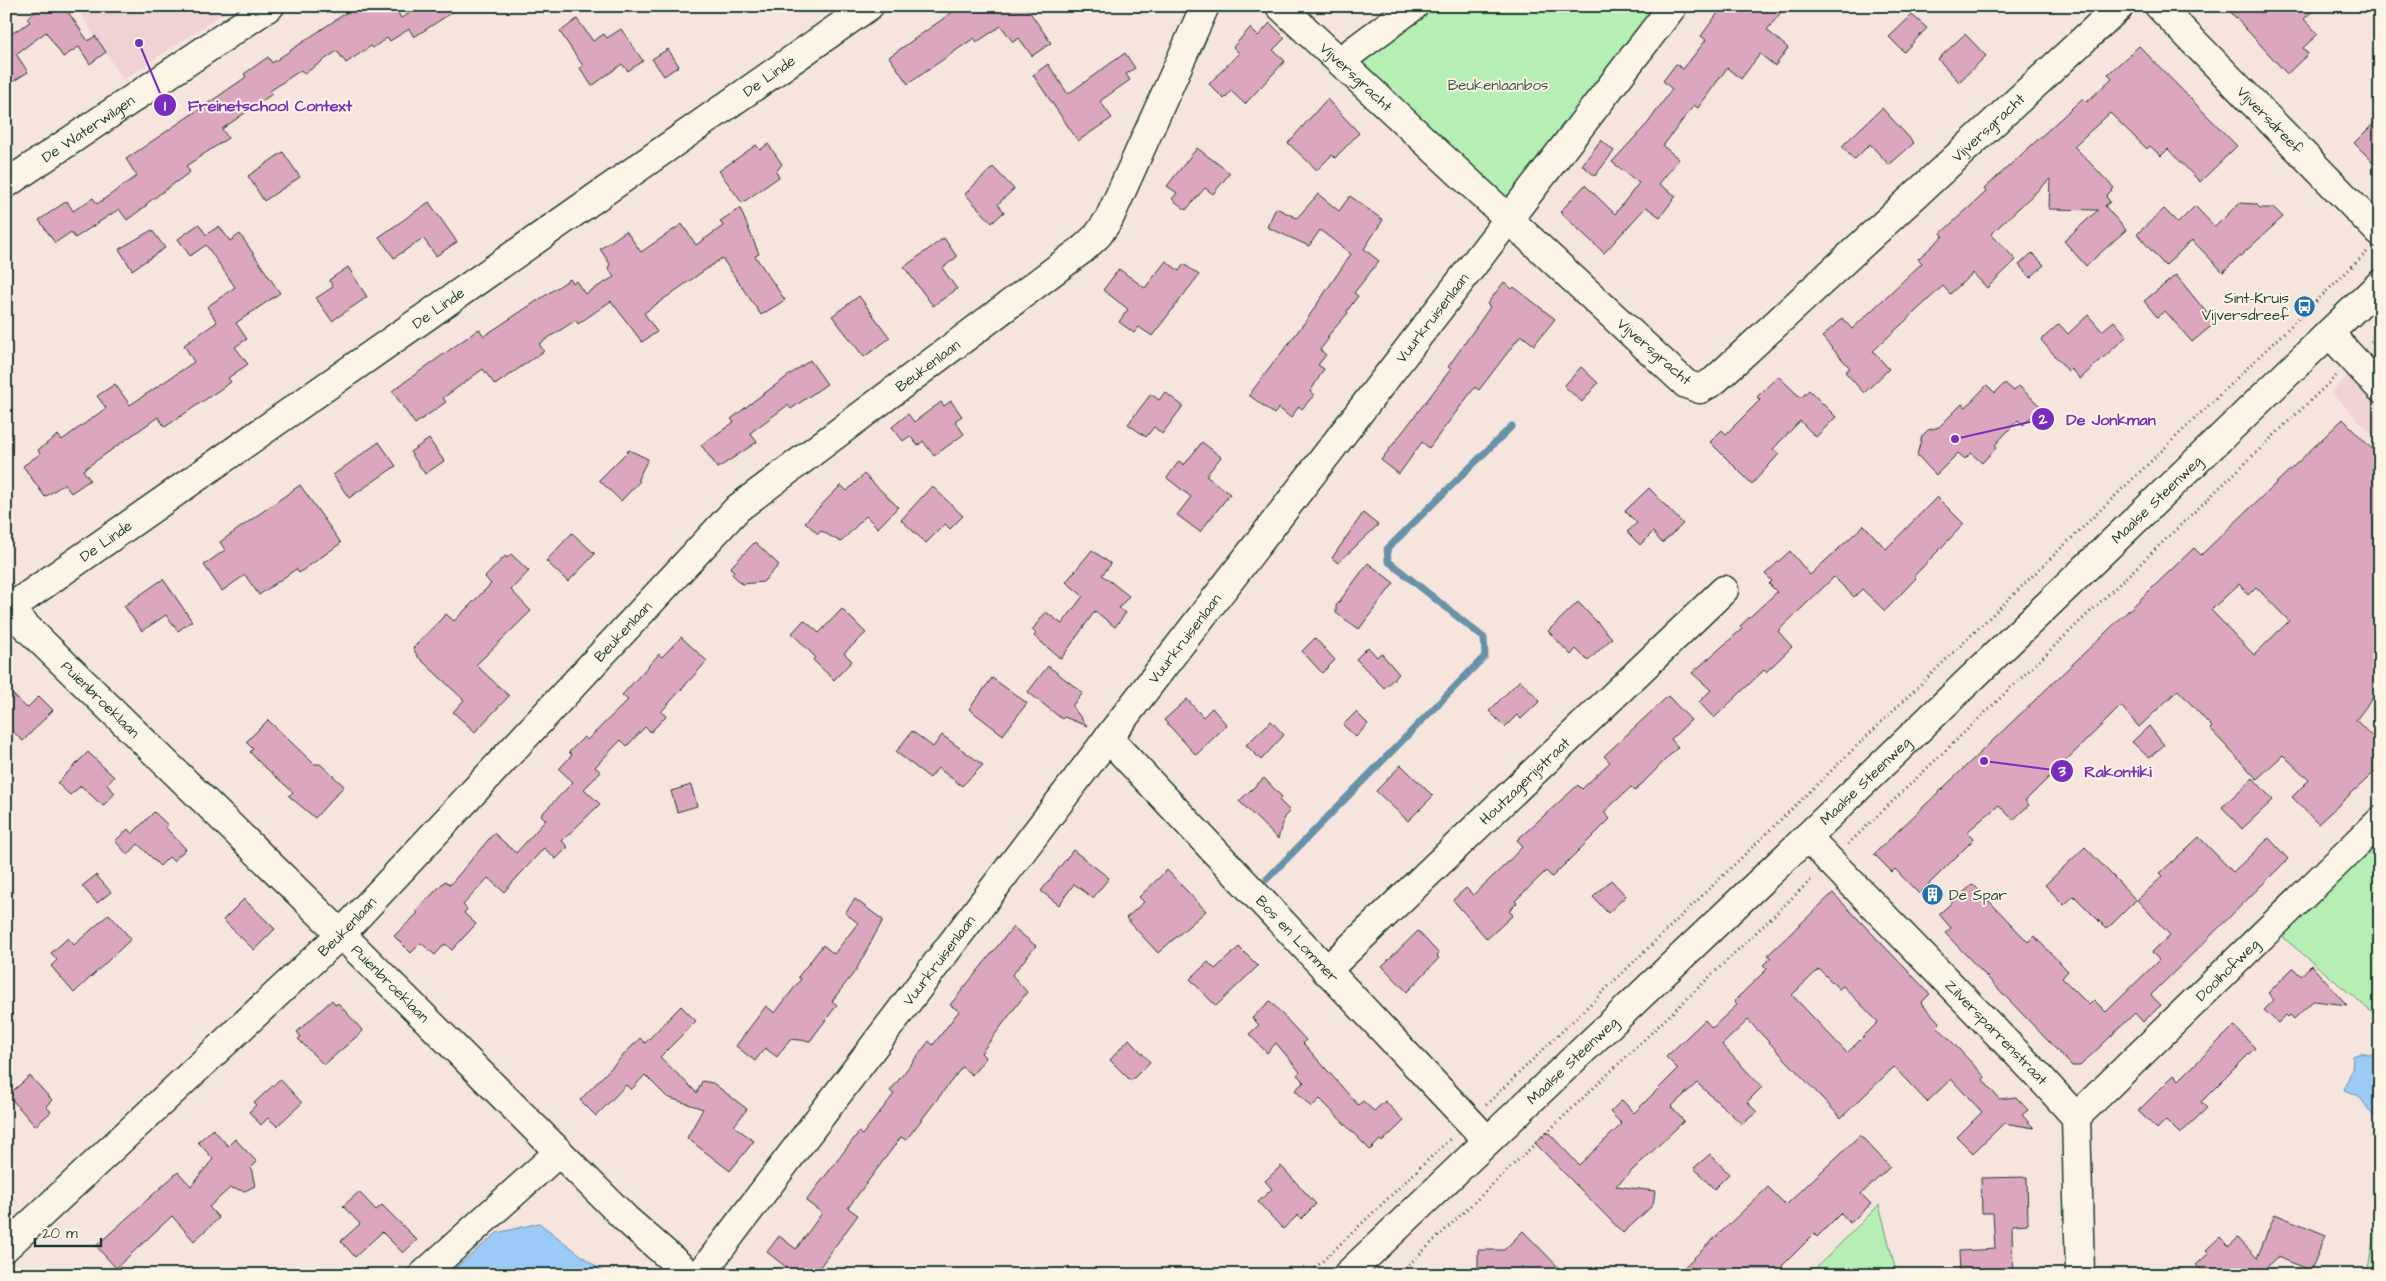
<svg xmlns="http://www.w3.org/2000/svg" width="2386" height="1281" viewBox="0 0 2386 1281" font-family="'Architects Daughter',sans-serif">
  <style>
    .built { fill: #eed2d4 }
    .green { fill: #b5efb3; stroke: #6a9674 }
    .water { fill: #9bcaf6; stroke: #6992a8 }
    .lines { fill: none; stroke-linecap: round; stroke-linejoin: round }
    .stream { stroke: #6992a8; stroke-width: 7 }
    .building { fill: #dca6be; stroke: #1f3d34; fill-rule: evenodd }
    .minor-casing { stroke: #1f3d34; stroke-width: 31 }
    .major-casing { stroke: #1f3d34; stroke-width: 31 }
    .path { stroke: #1f3d34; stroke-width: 3; stroke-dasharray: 1 4; stroke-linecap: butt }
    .minor { stroke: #fcf5e5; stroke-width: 28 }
    .major { stroke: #fcf5e5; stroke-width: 28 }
    .labels { text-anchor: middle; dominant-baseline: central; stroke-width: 4; stroke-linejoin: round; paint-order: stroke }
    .street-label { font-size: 15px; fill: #1f3d34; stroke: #fcf5e5 }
    .park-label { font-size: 15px; fill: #365847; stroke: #fcf5e5 }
    .poi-label { font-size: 15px; fill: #1f3d34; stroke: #fcf5e5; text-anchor: end }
    .leader { fill: none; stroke: #7b2cbf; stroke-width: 2 }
    .callout-dot { fill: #7b2cbf; stroke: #fcf5e5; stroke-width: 2 }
    .mark-label { font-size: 15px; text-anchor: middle; font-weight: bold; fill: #fff }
    .callout-label { font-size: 16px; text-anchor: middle; font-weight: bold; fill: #7b2cbf; stroke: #fcf5e5; stroke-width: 4; stroke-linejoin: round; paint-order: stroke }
  </style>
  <rect width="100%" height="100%" fill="#f6e5dd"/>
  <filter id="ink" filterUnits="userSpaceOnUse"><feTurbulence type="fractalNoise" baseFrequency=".02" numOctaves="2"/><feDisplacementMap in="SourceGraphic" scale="10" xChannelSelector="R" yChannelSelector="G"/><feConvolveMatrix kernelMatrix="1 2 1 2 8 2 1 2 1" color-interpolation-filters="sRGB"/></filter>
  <g filter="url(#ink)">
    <path class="built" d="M76,6H234L123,80Z
      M2380,345V442L2331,392Z"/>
    <path class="green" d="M1431,6H1660L1505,203L1359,59Z
      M2380,821V1019L2272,928Z
      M2380,1202V1275H2366L2367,1274Z
      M1879,1205L1897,1275H1809Z"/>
    <path class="water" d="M2361,1053L2369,1055L2380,1053V1111L2374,1117L2359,1096L2344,1090L2352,1069L2353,1056Z
      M539,1223L607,1275H447L497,1233Z"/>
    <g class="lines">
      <path class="stream" d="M1267,879L1485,656L1484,638L1388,561L1387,549L1512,426"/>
    </g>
    <path class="building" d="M44,6H64L88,41L95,36L106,52L90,64L79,47L63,57L46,32L16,54L28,72L6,86V37L30,22L27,18Z
      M356,6H394L401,18L423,6H462L414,37L409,29L390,41L387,38L373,48L371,46L346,63L337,51L304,74L301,70L270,91L272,94L222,129L228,138L186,166L190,172L146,204L147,205L127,220L119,209L75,238L71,232L55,243L39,220L67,201L73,211L93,198L97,204L137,176L126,159L223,93L246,77L244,74L268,57L272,63Z
      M961,6H1030L1027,8L1051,43L1032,56L1019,38L1013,42L1001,26L977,42L974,38L908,84L889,57Z
      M1723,6H1786L1767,30L1788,48L1775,66L1760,54L1741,79L1727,68L1698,108L1694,105L1663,146L1679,159L1659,184L1676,196L1660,217L1646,207L1604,253L1560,212L1585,185L1615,214L1639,183L1612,162L1648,123L1672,89L1663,81L1676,64L1683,69L1706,40L1701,36Z
      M2225,6H2318L2304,19L2318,34L2303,48L2308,54L2287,74Z
      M1912,15L1927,28L1904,52L1889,37Z
      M577,19L593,41L604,34L607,38L621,29L643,61L628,71L622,64L592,86L580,68L583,66L560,32Z
      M1270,23L1285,38L1273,50L1285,61L1245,104L1231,91L1224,99L1209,84L1239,53L1233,47L1250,28L1258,36Z
      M1965,34L1986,56L1959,82L1938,59Z
      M2139,46L2237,146L2200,182L2168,149L2161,156L2150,146L2147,149L2110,113L2074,146L2114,188L2106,196L2110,202L2105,206L2126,230L2086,266L2064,241L2098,210L2049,209L2050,179L1991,234L2016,260L1987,288L1973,273L1950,294L1943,286L1873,351L1889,369L1864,393L1845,372L1850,368L1822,337L1842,318L1852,329L1922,263L1918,259L1943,236L1941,233L1986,192L1984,189L2083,98L2087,102L2112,78L2108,74Z
      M668,49L679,66L664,76L652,59Z
      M1125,53L1135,68L1126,74L1130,80L1100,101L1112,118L1078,141L1033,75L1048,64L1068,94Z
      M1327,99L1359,133L1335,158L1332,155L1317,170L1288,143Z
      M1882,108L1914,143L1889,165L1870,144L1854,160L1842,146Z
      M2380,117V169L2354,143Z
      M1601,140L1614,151L1595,176L1582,165Z
      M768,144L782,164L776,172L779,177L742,203L719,171L756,145L760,150Z
      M1197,148L1230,173L1213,194L1205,188L1186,210L1172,199L1177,193L1167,186Z
      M283,152L300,177L264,201L248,176Z
      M993,167L1014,189L998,204L1004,212L992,223L965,194Z
      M1318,194L1339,211L1350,196L1383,220L1364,249L1379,261L1354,293L1358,296L1347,311L1348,313L1327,337L1329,338L1320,350L1326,355L1318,365L1324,369L1310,392L1314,395L1302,409L1299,406L1291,418L1279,408L1274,414L1249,395L1305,322L1351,254L1320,230L1309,246L1267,227L1276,208L1297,218Z
      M429,202L457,242L436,256L423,238L394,258L379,237Z
      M2239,203L2256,204L2260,208H2274L2283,217L2223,272L2192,240L2165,266L2137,234L2164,209L2178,223L2195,206L2215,227Z
      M740,208L759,254L755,256L785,300L761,315L722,258L644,313L657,332L642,342L611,301L578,324L576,320L539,344L544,351L495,385L483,369L443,398L446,402L415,424L392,391L479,329L484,336L570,279L573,283L576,281L585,294L614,277L608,268L610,264L600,249L626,231L641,252L682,224L696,245L723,226L720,221Z
      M199,224L206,235L219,226L230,241L240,234L280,293L236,323L247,339L235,347L248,364L228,378L231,382L165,427L158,417L83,470L90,480L71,493L64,484L45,497L23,466L40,454L38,450L58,435L62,440L106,408L97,396L115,384L130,405L194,362L184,345L217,322L207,307L235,287L206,245L190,256L178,239Z
      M152,230L165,248L132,270L119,249Z
      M944,238L957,257L942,268L957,289L933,306L904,267Z
      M2032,253L2044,265L2030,278L2019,265Z
      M1166,261L1179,271L1184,264L1199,275L1152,336L1139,327L1134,333L1119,322L1128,309L1103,290L1119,269L1145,288Z
      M348,267L367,297L332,321L316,298L333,287L329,280Z
      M2176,275L2215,323L2192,342L2165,311L2157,317L2144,301Z
      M1504,282L1512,289L1514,287L1555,319L1534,345L1521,335L1479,390L1475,387L1429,448L1422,442L1399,474L1381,460L1451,369L1448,367L1490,307L1487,304Z
      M859,296L890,338L864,357L832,316Z
      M2088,315L2102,331L2114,321L2127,336L2080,379L2071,369L2068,371L2041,340L2059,324L2068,334Z
      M810,360L827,384L791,409L788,405L750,433L757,442L718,468L701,445L734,422L731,419L755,400Z
      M1581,367L1598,383L1582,402L1564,386Z
      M1778,376L1801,398L1809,390L1836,417L1816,437L1800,421L1773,449L1779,454L1752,484L1710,442L1722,430L1726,434L1760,400L1757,397Z
      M2005,383L2014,391L2019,386L2041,407L2023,425L2018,420L1995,445L1997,447L1982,463L1971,453L1965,459L1958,453L1936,475L1917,455L1922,436L1928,430L1939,427L1962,404L1966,407L1987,385L1995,393Z
      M1165,392L1183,406L1162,434L1154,427L1146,437L1128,424L1151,394L1159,400Z
      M951,401L962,416L955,421L964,434L934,456L923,441L918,446L910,436L903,441L892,427L908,414L914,422L941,402L944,406Z
      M2343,419L2380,457V688L2356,720L2380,745V767L2318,824L2292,797L2309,780L2283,755L2257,779L2210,729L2212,727L2178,690L2139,727L2121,706L2025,801L2029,805L2013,820L1999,805L1967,832L1974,839L1919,894L1895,869L1892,872L1874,854L2194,548L2201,555ZM2239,584L2248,595L2256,587L2289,621L2254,655L2211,610Z
      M429,439L444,461L425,474L410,452Z
      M379,442L396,466L349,498L333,475Z
      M1202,442L1221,457L1206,476L1230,494L1200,532L1177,515L1191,497L1167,478L1179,461L1184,465Z
      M629,450L648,459L638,479L640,481L621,501L599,480Z
      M864,474L898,507L878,528L866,516L841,542L821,531L818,534L805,522L841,485L847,491Z
      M300,485L341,543L299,573L296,569L259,595L245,575L222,591L204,565L225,550L220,542Z
      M932,486L963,516L950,529L945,524L926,543L901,520Z
      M1649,488L1683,524L1662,543L1653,532L1640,545L1627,532L1637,523L1625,511Z
      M1937,497L1964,524L1914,576L1916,578L1885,611L1862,589L1854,597L1834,577L1778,631L1792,647L1766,672L1764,670L1714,718L1699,702L1711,690L1692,673L1742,629L1740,626L1777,592L1769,584L1772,581L1765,574L1790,551L1810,575L1864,525L1886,549Z
      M1363,513L1378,525L1338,563L1332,558L1334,555Z
      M572,533L595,554L568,582L546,561Z
      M755,542L779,565L763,582L742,584L732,574L734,571L730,568Z
      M1092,550L1111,564L1102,575L1129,596L1119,608L1126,613L1115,627L1095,611L1061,659L1034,636L1036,633L1032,630L1046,612L1062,624L1083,596L1066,582Z
      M511,554L529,571L511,590L531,611L476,665L509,696L475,732L453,712L464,700L418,657L413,648L446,614L454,621L491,584L485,577L505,556L507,558Z
      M1368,563L1394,583L1359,629L1336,613V606Z
      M163,579L192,621L178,631L166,615L142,631L124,606Z
      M1578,602L1612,638L1588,661L1576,649L1571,655L1548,631Z
      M842,609L866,633L844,653L852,661L834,680L813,660L815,657L792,633L804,620L819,633Z
      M681,637L707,661L661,712L666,716L651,732L645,727L627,746L621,740L595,767L601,772L584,789L600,804L562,841L568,847L556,859L544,848L504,892L488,878L463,905L467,909L464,913L476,924L452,950L445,944L435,955L421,943L411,953L394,936L418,913L416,911L445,881L450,885L494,833L516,853L546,820L541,815L573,782L559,769L572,755L569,752L584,737L587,740L628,700L622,695L659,654L662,657Z
      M1315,638L1335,660L1322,673L1302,651Z
      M1368,647L1377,657L1381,653L1399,674L1384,688L1356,659Z
      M1048,666L1083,693L1072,706L1087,726L1064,717L1062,719L1028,692Z
      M992,678L1027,703L1003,735L969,709Z
      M1520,680L1540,701L1521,719L1517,715L1505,727L1489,711Z
      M6,688L27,708L39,696L53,710L23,741L6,725Z
      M1668,696L1691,720L1671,739L1678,747L1635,791L1631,787L1604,812L1610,819L1552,877L1546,871L1515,901L1517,903L1509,911L1513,915L1487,939L1453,900L1466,888L1473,895L1506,864L1523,846L1517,840L1578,785L1582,789L1610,762L1604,756Z
      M1187,699L1203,717L1212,708L1227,725L1196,755L1164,720Z
      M1356,712L1368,724L1356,737L1343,725Z
      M268,720L314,764H320L344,786L315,818L289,796L293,792L258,761L250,752L253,749L246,742Z
      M1271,721L1284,735L1261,760L1246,745Z
      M2149,726L2164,745L2149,758L2132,742Z
      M912,731L933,747L942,735L983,765L962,786L938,768L930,778L896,752Z
      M88,752L114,777L107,785L115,793L103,806L81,786L70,795L57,783Z
      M1401,765L1433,796L1408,821L1376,791Z
      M1264,778L1282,797L1279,800L1290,811L1284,817L1278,839L1239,801Z
      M2253,778L2273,800L2242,829L2222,807Z
      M691,785L697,806L677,812L671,791Z
      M154,812L168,825L165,827L186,849L173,861L169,857L160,866L138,844L128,855L115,841L128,829L132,834Z
      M2199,837L2233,872L2269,838L2288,859L2151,995L2161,1005L2143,1022L2135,1013L2080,1066H2072L1945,933L1951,928L1939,914L1973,884L2028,942L2034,936L2068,971L2062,978L2089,1005L2094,1000L2106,1012L2159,960L2152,952L2170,935L2137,900L2163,876L2160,873Z
      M2085,847L2136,900L2107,929L2074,896L2064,905L2045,885Z
      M1073,850L1109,878L1093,898L1074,884L1059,905L1041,891Z
      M1167,870L1206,911L1158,953L1126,918L1144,902L1139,897Z
      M96,875L111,892L97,903L82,886Z
      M1611,880L1626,896L1608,913L1593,897Z
      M1833,893L1930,994L1921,1003L1940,1023L1937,1026L1985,1077L1983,1080L1999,1099L2016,1097L2028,1110L2022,1115L2034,1128L2004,1123L1973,1153L1957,1137L1982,1112L1951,1079L1927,1102L1894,1067L1841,1118L1748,1020L1722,1045L1762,1087L1747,1102L1757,1112L1742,1124L1697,1083L1671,1107L1684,1121L1616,1186L1655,1191L1653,1205L1623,1233L1535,1143L1547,1131L1579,1165L1622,1124L1610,1112L1622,1100L1634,1113L1678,1069L1666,1057L1705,1020L1712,1028L1737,1005L1734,1001L1767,969L1763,965L1771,958L1768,955ZM1819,969L1839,989L1843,986L1878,1022L1847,1053L1792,995Z
      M244,899L275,929L254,950L223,920Z
      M855,899L883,920L856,970L832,1001L837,1005L810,1041L790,1039L777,1057L765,1048L755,1061L736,1046L766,1006L775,1013L801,979L798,977L823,945L834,954L858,923L845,913Z
      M109,914L131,939L74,993L51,966L57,960L51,953L68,938L74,945Z
      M1013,927L1036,946L1012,975L1027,992L981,1053L986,1058L972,1075L962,1067L906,1140L901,1137L848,1208L858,1215L814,1275H796L767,1252L779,1236L796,1249L822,1213L806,1201L859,1132L862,1135L894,1094L890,1091L929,1041L933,1045L959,1011L950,1005Z
      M1418,931L1439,954L1437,956L1439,958L1407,992L1382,966Z
      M1239,947L1258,966L1216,1006L1190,979L1208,962L1215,969Z
      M2311,965L2347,1005L2313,1001L2294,1019L2290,1015L2288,1017L2286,1015L2278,1023L2264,1010L2274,1000L2268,993L2293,968L2301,976Z
      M332,1000L336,1005L338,1003L363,1031L324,1065L298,1039L301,1037L297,1032Z
      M1270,1001L1306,1040L1303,1043L1358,1105L1363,1101L1374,1111L1385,1101L1404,1121L1382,1142L1380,1140L1370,1150L1320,1099L1311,1107L1295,1090L1304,1082L1297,1075L1300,1072L1276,1043L1267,1053L1249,1034L1259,1025L1252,1018Z
      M681,1006L696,1021L660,1057L697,1093L702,1081L713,1083L747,1109L734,1126L754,1141L730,1171L687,1138L703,1109L667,1097L645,1075L631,1090L626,1085L596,1116L580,1100L640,1038L645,1043Z
      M2234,1026L2255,1048L2201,1102L2207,1108L2180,1134L2166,1120L2157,1129L2138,1111L2174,1075L2179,1080Z
      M1129,1039L1150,1062L1131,1081L1110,1060Z
      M30,1076L52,1100L46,1106L51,1112L35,1126L8,1095Z
      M280,1079L302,1103L277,1126L268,1118L261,1125L249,1112L256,1105L254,1103Z
      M213,1129L228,1146L235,1139L257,1162L251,1168L255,1186L245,1191L230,1188L209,1207L219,1218L194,1241L172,1216L116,1268L96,1246L178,1172L191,1186L213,1159L198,1142Z
      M1860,1135L1890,1167L1861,1194L1871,1204L1850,1223L1841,1213L1817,1237L1814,1234L1782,1266L1791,1275H1676L1768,1187L1786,1205Z
      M1710,1154L1729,1174L1714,1189L1694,1168Z
      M1281,1166L1316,1204L1301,1219L1298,1215L1283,1229L1258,1202L1272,1189L1265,1181Z
      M2027,1177L2028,1224L2012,1225L2013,1275H1960L1959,1251L1995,1249L1993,1213H1982L1981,1178Z
      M359,1192L376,1210L382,1205L417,1240L403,1253L382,1232L355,1257L341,1241L360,1224L343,1206Z
      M2275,1214L2326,1235L2311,1270L2277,1257L2266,1267L2273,1275H2206L2196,1265L2209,1253L2206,1250L2220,1237L2229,1246L2238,1238L2257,1258Z
      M1523,1231L1566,1275H1478V1250H1504Z"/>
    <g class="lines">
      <defs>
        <g id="minor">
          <path id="s1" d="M1280,6L1686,384L1700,389L1714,381L2120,6"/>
          <path id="s2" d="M2159,6L2380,233"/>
          <path d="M1340,61L1414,6"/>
          <path id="s3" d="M6,184L270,6"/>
          <path d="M2329,333L2380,388"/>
          <path id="s4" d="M6,607L341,934L626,1219L690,1275"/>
          <path id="s5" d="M6,611L869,6"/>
          <path id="s6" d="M1108,738L1487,1140"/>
          <path id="s7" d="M1807,837L2037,1074L2076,1117L2080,1275"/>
          <path id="s8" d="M1326,971L1724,590"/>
          <path id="s9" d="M2076,1117L2380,821"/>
          <path id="s10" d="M6,1247L341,934L738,508L1083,249L1098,235L1109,219L1205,6"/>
          <path d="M423,1275L559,1152"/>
          <path id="s11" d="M700,1275L1108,738L1673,6"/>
        </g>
        <g id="major">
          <path id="s12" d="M1347,1275L1807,837L2380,284"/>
        </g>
      </defs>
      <use href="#minor" class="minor-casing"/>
      <use href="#major" class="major-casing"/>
      <path class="path" d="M2371,342L2380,334
        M1848,844L2336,376
        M1486,1105L2367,252
        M1308,1275L1452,1137
        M1398,1275L1813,878"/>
      <use href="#minor" class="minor"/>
      <use href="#major" class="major"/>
    </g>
  </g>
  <defs>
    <symbol id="bus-disc" viewBox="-11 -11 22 22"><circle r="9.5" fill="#1f6fb2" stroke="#fcf5e5"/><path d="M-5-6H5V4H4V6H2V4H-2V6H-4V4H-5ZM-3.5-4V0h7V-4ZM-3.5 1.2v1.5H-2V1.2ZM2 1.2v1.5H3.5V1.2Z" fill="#fff"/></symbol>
    <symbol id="building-disc" viewBox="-11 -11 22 22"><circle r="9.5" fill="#1f6fb2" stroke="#fcf5e5"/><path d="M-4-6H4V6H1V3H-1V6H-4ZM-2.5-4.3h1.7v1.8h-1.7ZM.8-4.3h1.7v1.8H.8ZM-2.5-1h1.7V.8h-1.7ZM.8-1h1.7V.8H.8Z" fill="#fff"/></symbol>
  </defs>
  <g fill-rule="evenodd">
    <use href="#bus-disc" x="2292" y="294" width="25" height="25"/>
    <use href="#building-disc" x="1920" y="882" width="25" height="25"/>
  </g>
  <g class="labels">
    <g class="street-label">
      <text stroke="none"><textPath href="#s5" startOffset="932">De Linde</textPath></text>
      <text stroke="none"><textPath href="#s1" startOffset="104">Vijversgracht</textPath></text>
      <text stroke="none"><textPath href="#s2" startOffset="159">Vijversdreef</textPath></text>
      <text stroke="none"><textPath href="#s1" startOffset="959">Vijversgracht</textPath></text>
      <text stroke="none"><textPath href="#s3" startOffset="99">De Waterwilgen</textPath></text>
      <text stroke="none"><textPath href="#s5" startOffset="528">De Linde</textPath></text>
      <text stroke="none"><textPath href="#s11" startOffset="1205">Vuurkruisenlaan</textPath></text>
      <text transform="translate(1654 352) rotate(41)">Vijversgracht</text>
      <text stroke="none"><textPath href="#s10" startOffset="1278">Beukenlaan</textPath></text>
      <text stroke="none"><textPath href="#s12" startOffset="1121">Maalse Steenweg</textPath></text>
      <text stroke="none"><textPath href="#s5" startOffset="122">De Linde</textPath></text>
      <text stroke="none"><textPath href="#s10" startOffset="872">Beukenlaan</textPath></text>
      <text stroke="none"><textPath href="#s11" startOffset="800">Vuurkruisenlaan</textPath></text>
      <text stroke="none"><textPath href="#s4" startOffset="132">Puienbroeklaan</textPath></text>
      <text stroke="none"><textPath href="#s8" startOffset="275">Houtzagerijstraat</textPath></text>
      <text stroke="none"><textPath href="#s12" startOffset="716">Maalse Steenweg</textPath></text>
      <text stroke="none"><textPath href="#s10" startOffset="468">Beukenlaan</textPath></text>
      <text stroke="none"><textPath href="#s6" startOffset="276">Bos en Lommer</textPath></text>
      <text stroke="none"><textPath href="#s11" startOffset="395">Vuurkruisenlaan</textPath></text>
      <text stroke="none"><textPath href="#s9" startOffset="211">Doolhofweg</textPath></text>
      <text stroke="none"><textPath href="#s4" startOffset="538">Puienbroeklaan</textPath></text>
      <text stroke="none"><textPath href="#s7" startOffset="272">Zilversparrenstraat</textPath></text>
      <text stroke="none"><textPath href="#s12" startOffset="311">Maalse Steenweg</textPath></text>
    </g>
    <g class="park-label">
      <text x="1498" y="85">Beukenlaanbos</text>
    </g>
    <g class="poi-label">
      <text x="2289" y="298">Sint-Kruis<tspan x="2289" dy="17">Vijversdreef</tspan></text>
      <text x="1949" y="895" text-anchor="start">De Spar</text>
    </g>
  </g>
  <path class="leader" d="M139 43L165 105M1955 439L2043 419M1984 761L2062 771"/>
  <g class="callout-dot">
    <circle cx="139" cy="43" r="5"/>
    <circle cx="1955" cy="439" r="5"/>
    <circle cx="1984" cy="761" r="5"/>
    <circle cx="165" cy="105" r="12"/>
    <circle cx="2043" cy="419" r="12"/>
    <circle cx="2062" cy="771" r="12"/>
  </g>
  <g class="mark-label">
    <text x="165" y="111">1</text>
    <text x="2043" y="424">2</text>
    <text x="2062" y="776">3</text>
  </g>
  <g class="callout-label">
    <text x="270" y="111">Freinetschool Context</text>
    <text x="2111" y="425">De Jonkman</text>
    <text x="2118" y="777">Rakontiki</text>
  </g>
  <rect width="2386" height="1281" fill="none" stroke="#fcf5e5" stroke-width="25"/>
  <rect x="12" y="12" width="2361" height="1256" fill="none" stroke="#1f3d34" stroke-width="2" filter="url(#ink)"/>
  <path d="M35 1238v8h66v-8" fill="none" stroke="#1f3d34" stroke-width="2.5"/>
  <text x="42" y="1238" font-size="15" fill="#1f3d34" stroke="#fcf5e5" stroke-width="4" paint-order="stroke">20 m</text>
</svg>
